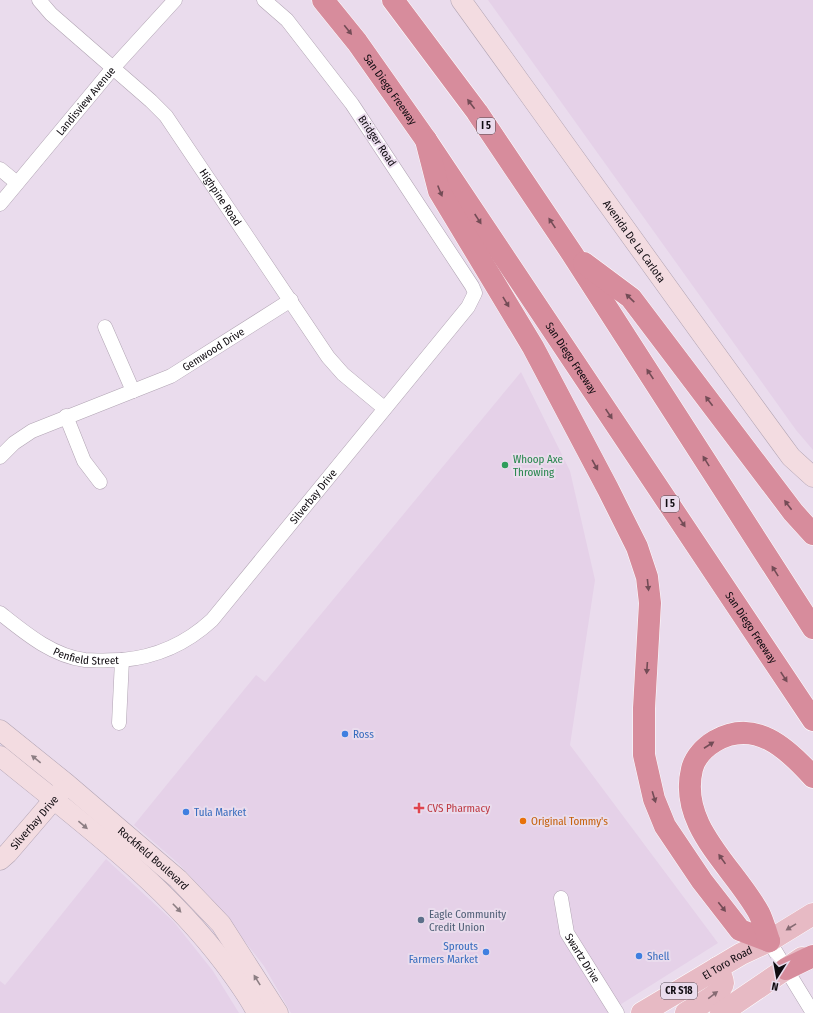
<svg xmlns="http://www.w3.org/2000/svg" width="813" height="1013" viewBox="0 0 813 1013" font-family="'Fira Sans Condensed',sans-serif">
  <style>
    .built { fill: #e5d1e8 }
    .lines { fill: none; stroke-linecap: round; stroke-linejoin: round }
    .street-casing { stroke: #b1a4b3; stroke-width: 15 }
    .secondary-casing { stroke: #b1a4b3; stroke-width: 21 }
    .primary-casing { stroke: #fff; stroke-width: 23 }
    .highway-casing { stroke: #fff; stroke-width: 23 }
    .street { stroke: #fff; stroke-width: 14 }
    .secondary { stroke: #f3dce1; stroke-width: 20 }
    .primary { stroke: #e7bac4; stroke-width: 22 }
    .highway { stroke: #d78c9c; stroke-width: 22 }
    .oneway { fill: #734c56 }
    .oneway2 { fill: #8c7e83 }
    .oneway3 { fill: #866b73 }
    .leisure-dot { fill: #2e9e5b; stroke: #eadced; stroke-width: 1.5 }
    .shop-dot { fill: #3f7fe0; stroke: #eadced; stroke-width: 1.5 }
    .health-dot { fill: #e0444e; stroke: #eadced; stroke-width: 1.5 }
    .food-dot { fill: #e8710a; stroke: #eadced; stroke-width: 1.5 }
    .service-dot { fill: #5c6f8a; stroke: #eadced; stroke-width: 1.5 }
    .labels { text-anchor: middle; dominant-baseline: central; stroke-width: 4; stroke-linejoin: round; paint-order: stroke }
    .shield { fill: #eadced; stroke: #514a52; stroke-width: 1 }
    .shield-label { font-size: 10px; font-weight: bold; fill: #0f0b10 }
    .street-label { font-size: 11px; fill: #0f0b10; stroke: #eadced }
    .leisure-label { font-size: 11px; fill: #27864d; stroke: #eadced; text-anchor: start }
    .shop-label { font-size: 11px; fill: #366cbe; stroke: #eadced; text-anchor: start }
    .health-label { font-size: 11px; fill: #be3a42; stroke: #eadced; text-anchor: start }
    .food-label { font-size: 11px; fill: #c56008; stroke: #eadced; text-anchor: start }
    .service-label { font-size: 11px; fill: #4e5e75; stroke: #eadced; text-anchor: start }
  </style>
  <rect width="100%" height="100%" fill="#eadced"/>
  <path class="built" d="M488,0H813V450L796,430Z
    M521,372L570,471L595,580L570,745L718,943L607,1013H291L264,966L214,902L178,863L134,825L256,675L265,682Z
    M106,859L174,922L213,971L239,1013H0V981L5,985Z"/>
  <g class="lines">
    <defs>
      <g id="street">
        <path id="s1" d="M39,0L51,14L151,101L166,116L328,357L343,374L384,408"/>
        <path d="M0,169L17,183"/>
        <path id="s2" d="M0,204L113,68L175,0"/>
        <path d="M105,327L133,391"/>
        <path d="M66,416L84,461L100,482"/>
        <path id="s3" d="M0,457L14,443L32,431L171,376L291,300"/>
        <path id="s4" d="M0,613C24,632 52,656 85,660C97,661 110,660 122,660L119,723"/>
        <path id="s5" d="M122,660C157,657 186,644 212,620L468,307L475,293L472,286L352,104L287,20L264,0"/>
        <path id="s6" d="M561,898L567,933L617,1013"/>
        <path d="M769,941L813,1013"/>
      </g>
      <g id="secondary">
        <path id="s7" d="M461,0C571,152 680,306 791,457L813,477"/>
        <path id="s8" d="M0,730L67,784L178,879L221,924L278,1013"/>
        <path d="M0,756C78,820 162,881 224,963C236,979 248,995 257,1013"/>
        <path id="s9" d="M0,860L8,853L62,790"/>
      </g>
      <g id="primary">
        <path id="s10" d="M642,1013L741,954L769,941L813,914"/>
        <path d="M686,1013C695,1007 722,994 723,983C723,978 719,972 717,968"/>
        <path d="M721,1013L802,958"/>
      </g>
      <g id="highway">
        <path id="s11" d="M323,0L357,42L426,140L813,720"/>
        <path d="M393,0L477,112L573,255L813,628"/>
        <path d="M426,140L439,191L533,347L608,489L637,547L647,577L650,603L644,708V755L654,799L665,826L702,881L740,930L769,941"/>
        <path d="M584,263L631,298L793,512L813,534"/>
        <path d="M769,941C766,932 763,921 759,913C734,867 678,826 692,769C695,757 705,747 715,741C755,718 787,748 813,777"/>
        <path d="M786,969L813,956"/>
      </g>
    </defs>
    <use href="#street" class="street-casing"/>
    <use href="#secondary" class="secondary-casing"/>
    <use href="#primary" class="primary-casing"/>
    <use href="#highway" class="highway-casing"/>
    <use href="#street" class="street"/>
    <use href="#secondary" class="secondary"/>
    <use href="#primary" class="primary"/>
    <use href="#highway" class="highway"/>
  </g>
  <defs><path id="oneway-solid" d="M-6-.8H1V-3.2L6.5 0L1 3.2V.8H-6Z"/></defs>
  <g class="oneway">
    <use href="#oneway-solid" transform="translate(348 30) rotate(51)"/>
    <use href="#oneway-solid" transform="translate(471 104) rotate(-127)"/>
    <use href="#oneway-solid" transform="translate(440 191) rotate(68)"/>
    <use href="#oneway-solid" transform="translate(478 219) rotate(57)"/>
    <use href="#oneway-solid" transform="translate(552 223) rotate(-124)"/>
    <use href="#oneway-solid" transform="translate(630 298) rotate(-136)"/>
    <use href="#oneway-solid" transform="translate(506 302) rotate(59)"/>
    <use href="#oneway-solid" transform="translate(650 374) rotate(-124)"/>
    <use href="#oneway-solid" transform="translate(709 401) rotate(-127)"/>
    <use href="#oneway-solid" transform="translate(609 414) rotate(56)"/>
    <use href="#oneway-solid" transform="translate(706 461) rotate(-122)"/>
    <use href="#oneway-solid" transform="translate(595 465) rotate(61)"/>
    <use href="#oneway-solid" transform="translate(788 505) rotate(-127)"/>
    <use href="#oneway-solid" transform="translate(682 522) rotate(56)"/>
    <use href="#oneway-solid" transform="translate(775 571) rotate(-122)"/>
    <use href="#oneway-solid" transform="translate(648 585) rotate(84)"/>
    <use href="#oneway-solid" transform="translate(647 668) rotate(94)"/>
    <use href="#oneway-solid" transform="translate(784 677) rotate(57)"/>
    <use href="#oneway-solid" transform="translate(709 745) rotate(-33)"/>
    <use href="#oneway-solid" transform="translate(654 797) rotate(73)"/>
    <use href="#oneway-solid" transform="translate(722 859) rotate(-125)"/>
    <use href="#oneway-solid" transform="translate(722 907) rotate(52)"/>
  </g>
  <g class="oneway2">
    <use href="#oneway-solid" transform="translate(36 759) rotate(-141)"/>
    <use href="#oneway-solid" transform="translate(83 825) rotate(40)"/>
    <use href="#oneway-solid" transform="translate(177 908) rotate(46)"/>
    <use href="#oneway-solid" transform="translate(257 980) rotate(-122)"/>
  </g>
  <g class="oneway3">
    <use href="#oneway-solid" transform="translate(791 927) rotate(148)"/>
    <use href="#oneway-solid" transform="translate(713 995) rotate(-37)"/>
  </g>
  <circle class="leisure-dot" cx="505" cy="465" r="4"/>
  <g class="shop-dot">
    <circle cx="345" cy="734" r="4"/>
    <circle cx="186" cy="812" r="4"/>
    <circle cx="486" cy="952" r="4"/>
    <circle cx="639" cy="956" r="4"/>
  </g>
  <path class="health-dot" d="M417 802h4v4h4v4h-4v4h-4v-4h-4v-4h4z"/>
  <circle class="food-dot" cx="523" cy="821" r="4"/>
  <circle class="service-dot" cx="421" cy="920" r="4"/>
  <g class="labels">
    <g class="shield">
      <rect x="477" y="118" width="18" height="16" rx="3"/>
      <rect x="661" y="496" width="18" height="16" rx="3"/>
      <rect x="661" y="983" width="36" height="16" rx="3"/>
    </g>
    <g class="shield-label">
      <text x="486" y="126">I 5</text>
      <text x="670" y="504">I 5</text>
      <text x="679" y="991">CR S18</text>
    </g>
    <g class="street-label">
      <text stroke="none"><textPath href="#s11" startOffset="112">San Diego Freeway</textPath></text>
      <text stroke="none"><textPath href="#s2" startOffset="134">Landisview Avenue</textPath></text>
      <text transform="translate(377 141) rotate(56)">Bridger Road</text>
      <text stroke="none"><textPath href="#s1" startOffset="270">Highpine Road</textPath></text>
      <text stroke="none"><textPath href="#s7" startOffset="297">Avenida De La Carlota</textPath></text>
      <text stroke="none"><textPath href="#s3" startOffset="241">Gemwood Drive</textPath></text>
      <text stroke="none"><textPath href="#s11" startOffset="436">San Diego Freeway</textPath></text>
      <text stroke="none"><textPath href="#s5" startOffset="260">Silverbay Drive</textPath></text>
      <text stroke="none"><textPath href="#s11" startOffset="760">San Diego Freeway</textPath></text>
      <text stroke="none"><textPath href="#s4" startOffset="99">Penfield Street</textPath></text>
      <text stroke="none"><textPath href="#s9" startOffset="51">Silverbay Drive</textPath></text>
      <text stroke="none"><textPath href="#s8" startOffset="200">Rockfield Boulevard</textPath></text>
      <text stroke="none"><textPath href="#s6" startOffset="65">Swartz Drive</textPath></text>
      <text stroke="none"><textPath href="#s10" startOffset="99">El Toro Road</textPath></text>
    </g>
    <g class="leisure-label">
      <text x="513" y="459">Whoop Axe<tspan x="513" dy="13">Throwing</tspan></text>
    </g>
    <g class="shop-label">
      <text x="353" y="734">Ross</text>
      <text x="194" y="812">Tula Market</text>
      <text x="478" y="946" text-anchor="end">Sprouts<tspan x="478" dy="13">Farmers Market</tspan></text>
      <text x="647" y="956">Shell</text>
    </g>
    <g class="health-label">
      <text x="427" y="808">CVS Pharmacy</text>
    </g>
    <g class="food-label">
      <text x="531" y="821">Original Tommy's</text>
    </g>
    <g class="service-label">
      <text x="429" y="914">Eagle Community<tspan x="429" dy="13">Credit Union</tspan></text>
    </g>
  </g>
  <g transform="translate(777 977) rotate(191)" stroke="#eadced" stroke-width="3" paint-order="stroke">
  <path d="M0-3L7 15L0 10L-7 15Z" fill="#0f0b10"/>
  <text y="-6" font-size="11" font-weight="bold" text-anchor="middle" fill="#0f0b10">N</text>
  </g>
</svg>
